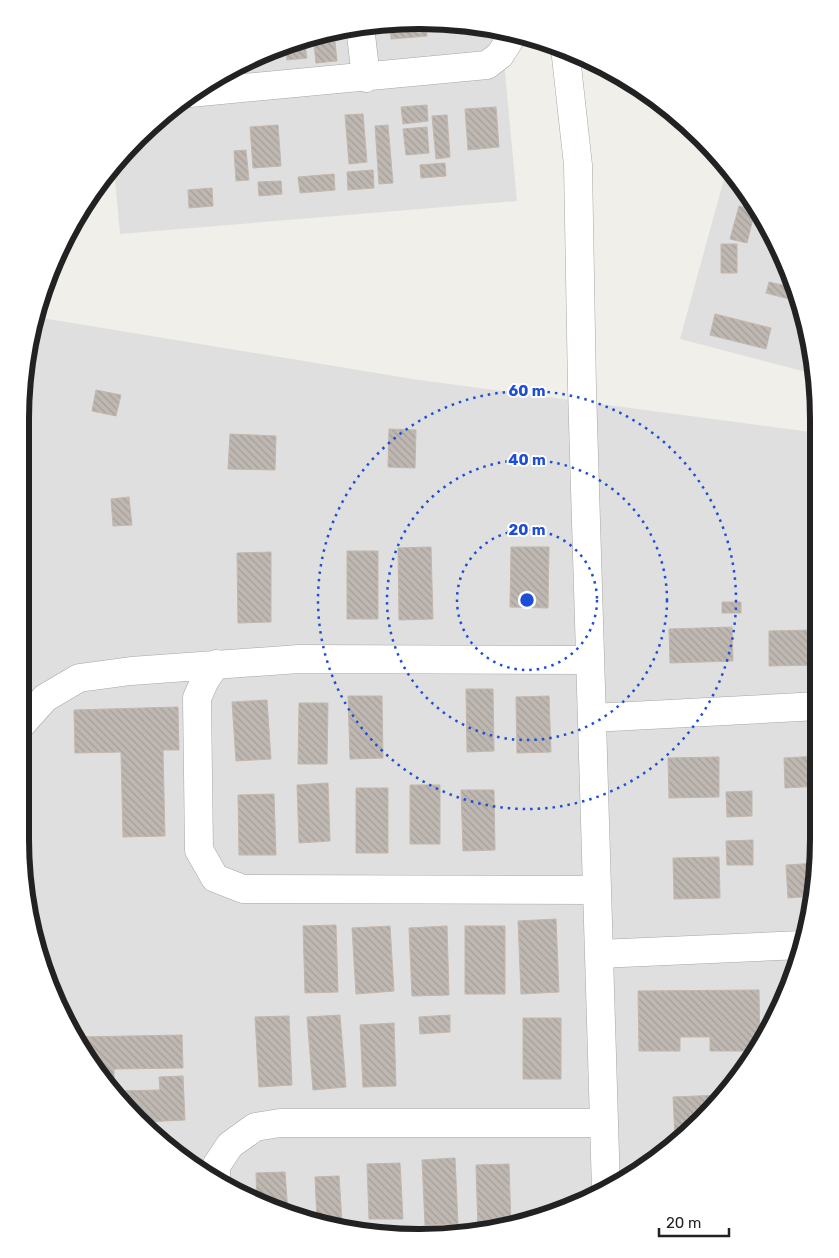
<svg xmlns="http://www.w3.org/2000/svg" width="839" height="1258" viewBox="0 0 839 1258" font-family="Rubik,sans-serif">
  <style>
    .residential { fill: #e0dfdf }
    .building { fill: url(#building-back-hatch); stroke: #c2b7ac }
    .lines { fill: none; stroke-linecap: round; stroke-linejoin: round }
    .street-casing { stroke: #a6a6a6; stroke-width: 29 }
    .street { stroke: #fff; stroke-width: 28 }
    .ring { fill: none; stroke: #1d4ed8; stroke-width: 2.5; stroke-dasharray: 2.5 5 }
    .rim { fill: none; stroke: #222; stroke-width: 6 }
    .centre { fill: #1d4ed8; stroke: #fff; stroke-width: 2.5 }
    .ring-label { font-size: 15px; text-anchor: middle; font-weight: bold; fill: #1d4ed8; stroke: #fff; stroke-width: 4; stroke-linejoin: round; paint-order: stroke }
  </style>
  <defs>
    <pattern id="building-back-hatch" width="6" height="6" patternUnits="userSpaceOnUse" patternTransform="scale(1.25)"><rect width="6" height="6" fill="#bfb8b2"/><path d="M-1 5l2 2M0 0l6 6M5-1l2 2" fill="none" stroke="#a49e99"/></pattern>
  </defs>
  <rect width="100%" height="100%" fill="#f1efe9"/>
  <path class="residential" d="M419,20L501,29L517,201L120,234L114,169L137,137L197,87L266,51L341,28Z
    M727,168L752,197L788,266L811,341L814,374L680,339Z
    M36,317L419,380L819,433V838L811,916L778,1015L702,1121L619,1185L498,1230L393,1237L267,1208L176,1155L87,1061L41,967L20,838V420L28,342Z"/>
  <path class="building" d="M419,20L426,21L427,36L391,39L390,23Z
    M443,22L462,24L463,31L444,32Z
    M335,42L337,61L316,63L314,44Z
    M305,45L307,58L287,60L285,47Z
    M427,105L428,121L403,124L401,107Z
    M496,107L499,147L468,150L465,109Z
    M363,114L367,162L349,164L345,115Z
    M447,115L450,157L436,159L432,116Z
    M278,125L281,166L253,168L250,127Z
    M388,125L393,183L379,184L375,126Z
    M427,127L429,153L406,155L403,129Z
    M246,150L249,180L236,181L234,151Z
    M445,163L446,176L421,178L420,165Z
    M373,170L374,188L348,190L347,172Z
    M334,174L335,190L300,193L298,177Z
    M281,181L282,194L259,196L258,182Z
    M212,188L213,206L189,208L188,190Z
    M739,206L755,210L747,243L730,239Z
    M765,223L773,238L762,235Z
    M721,244H737V273H721Z
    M769,282L795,288L793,300L766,293Z
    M715,314L771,328L766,349L710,335Z
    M96,390L121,395L116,416L92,411Z
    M389,429L416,430L415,468L388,467Z
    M230,434L276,436L275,470L228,469Z
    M129,497L132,525L113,526L111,499Z
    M431,547L433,619L399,620L398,548Z
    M511,547H549L548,608L510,607Z
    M347,551H378V619H347Z
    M271,552V622L238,623L237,553Z
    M722,602H741V613H722Z
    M808,608H819V624H808Z
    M732,627L733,661L670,663L669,629Z
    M814,630V665L769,666V631Z
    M466,689H493L494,751L467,752Z
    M348,696H382L383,758L350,759Z
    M549,696L551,752L517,753L516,697Z
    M267,700L271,759L236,761L232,702Z
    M299,703H328L327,764H298Z
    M178,707L179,750H163L165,836L123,837L121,752L75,753L74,710Z
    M819,756V786L785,788L784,758Z
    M719,757V797L669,798L668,758Z
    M328,783L330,841L299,843L297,785Z
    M410,785H440V844H410Z
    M356,788H388V853H356Z
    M461,790H494L495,850L463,851Z
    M752,791V816L727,817L726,792Z
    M274,794L276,855H239L238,795Z
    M753,840V865H727L726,841Z
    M719,857L720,898L674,899L673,858Z
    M817,863L813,896L788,898L786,865Z
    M556,919L559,992L521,994L518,921Z
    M336,925L338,992L305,993L303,926Z
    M390,926L394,991L356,994L352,928Z
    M447,926L449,995L412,996L409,928Z
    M465,926H505V994H465Z
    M759,990L760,1041L753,1051H710V1037H680V1051H639L638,991Z
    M780,991H786L779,1011Z
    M340,1015L346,1087L313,1090L307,1017Z
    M450,1015V1032L420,1034L419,1017Z
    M289,1016L292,1085L259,1087L255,1017Z
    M523,1018H561V1079H523Z
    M394,1023L396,1086L363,1087L360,1025Z
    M182,1035L183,1068L114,1069V1089L98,1069L87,1061L79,1044V1037Z
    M183,1076L185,1120L145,1122L116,1091L160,1090L159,1077Z
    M720,1095L702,1121L681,1137H675L673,1097Z
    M455,1158L458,1224L425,1225L422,1160Z
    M400,1163L403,1219H369L367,1164Z
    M509,1164L511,1225L498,1230L478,1231L476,1165Z
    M285,1172L288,1213L267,1208L257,1202L256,1173Z
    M339,1176L342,1222L317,1219L315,1177Z"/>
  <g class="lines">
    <defs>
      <path id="street" d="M360,26L366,78
        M565,48L578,165L582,388L606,1189
        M190,93L487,65L500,55L514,33
        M216,664L205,680L197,698L199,850L215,878L243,889L597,890
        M592,718L819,706
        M20,726L45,698L79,678L131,671L299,659L590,660
        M599,954L802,945
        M216,1178V1166L230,1145L255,1127L280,1123H604"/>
    </defs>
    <use href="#street" class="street-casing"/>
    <use href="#street" class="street"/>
  </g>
  <g class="ring">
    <circle cx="527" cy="600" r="70"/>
    <circle cx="527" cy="600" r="140"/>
    <circle cx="527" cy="600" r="209"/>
  </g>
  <path d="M0 0H839V1258H0ZM419 29H420A390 390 0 0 1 810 419V839A390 390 0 0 1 420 1229H419A390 390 0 0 1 29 839V419A390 390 0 0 1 419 29Z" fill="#fff" fill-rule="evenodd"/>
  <path class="rim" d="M419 29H420A390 390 0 0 1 810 419V839A390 390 0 0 1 420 1229H419A390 390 0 0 1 29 839V419A390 390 0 0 1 419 29Z"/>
  <circle cx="527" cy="600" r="8" class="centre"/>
  <g class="ring-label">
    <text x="527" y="396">60 m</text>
    <text x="527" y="465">40 m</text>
    <text x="527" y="535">20 m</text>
  </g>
  <path d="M659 1228v8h70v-8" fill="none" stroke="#222222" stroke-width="2.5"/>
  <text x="666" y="1228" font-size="15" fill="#222222" stroke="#ffffff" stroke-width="4" paint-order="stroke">20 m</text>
</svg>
